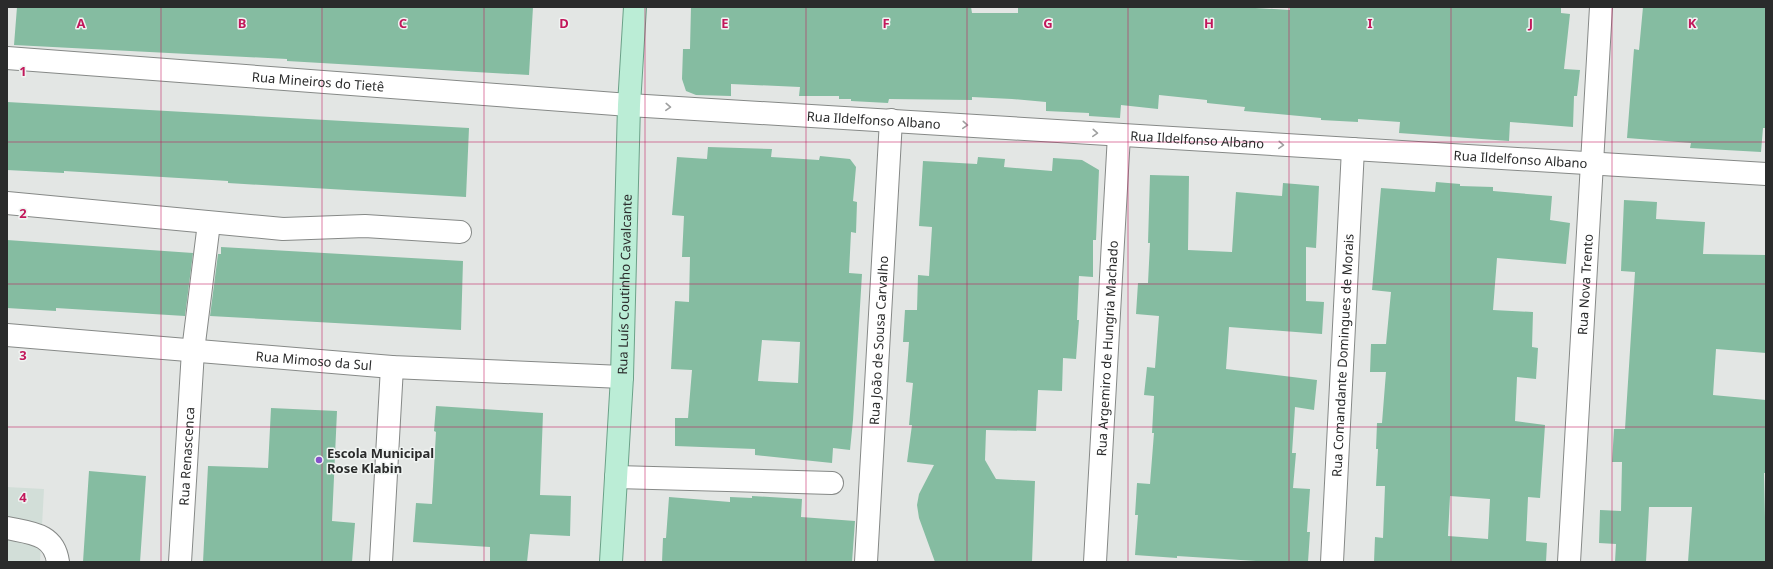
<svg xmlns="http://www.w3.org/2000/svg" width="1773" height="569" viewBox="0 0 1773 569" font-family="'Noto Sans',sans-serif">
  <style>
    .built { fill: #d2ded8 }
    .building { fill: #85bca1; fill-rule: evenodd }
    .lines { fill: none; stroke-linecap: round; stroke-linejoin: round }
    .minor-casing { stroke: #868987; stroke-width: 24 }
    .major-casing { stroke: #6ba188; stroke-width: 24 }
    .minor { stroke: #fff; stroke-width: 22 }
    .major { stroke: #bbedd6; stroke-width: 22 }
    .oneway { stroke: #9fa0a0 }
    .grid { fill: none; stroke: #c2185b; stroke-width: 1; stroke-opacity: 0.55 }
    .poi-dot { fill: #8552ca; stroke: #f0f4f2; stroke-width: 1.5 }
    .labels { text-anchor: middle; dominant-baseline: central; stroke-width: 3; stroke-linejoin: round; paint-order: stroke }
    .street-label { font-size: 13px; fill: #2a2b2b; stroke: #f0f4f2 }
    .poi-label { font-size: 13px; font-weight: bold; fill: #2a2b2b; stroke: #f0f4f2; text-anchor: start }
    .grid-label { font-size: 13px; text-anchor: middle; font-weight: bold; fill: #c2185b; stroke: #f0f4f2; stroke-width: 3; stroke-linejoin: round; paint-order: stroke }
  </style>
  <rect width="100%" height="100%" fill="#e3e6e4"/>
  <path class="built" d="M7,487L44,489L40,562H7Z"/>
  <path class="building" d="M17,7H533L529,75L287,61V59L14,45Z
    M691,7H971L972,13H1018V7H1239L1290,10V7H1561V13L1570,14L1564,69L1580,70L1577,96H1574L1573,127L1510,122L1509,141L1399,133L1400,122L1358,119V122L1321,120V118L1244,111L1245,107L1207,103V100L1159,95L1158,109L1121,105L1120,118L1089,116V113L1046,111V102L1012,99L972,97V100L889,99L888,103L851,101V99H839V96H799L800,87L731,84V96L696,95L686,91L682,79L683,49H690Z
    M1643,7H1766V128H1763L1761,152L1690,148L1691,143L1627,138L1634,49L1639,50Z
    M7,102L469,128L466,197L228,183V181L64,171V173L7,170Z
    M708,147L772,149L771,157L819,160L820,156L850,159L856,167L853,201L857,202L856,233L851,232L849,273L862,274L853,420L850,450L833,448L832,463L755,455V449L675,446V418H688L692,370L671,369L675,301L689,302L690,257H682L684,216L672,215L677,157L707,159ZM762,340L800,342L798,383L758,381Z
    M978,157L1005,159L1004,167L1052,171L1053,158L1082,160L1099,170L1096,240H1093V277L1079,276L1077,320H1079L1076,359L1063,358L1062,391L1038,390L1036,431L986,430L985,460L996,479L1035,481L1032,562H935L919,518L917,505L919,494L934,465L907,462L912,425H909L913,383L906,382L909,342H903L905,310H917L918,275L929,276L932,227L919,226L923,161L977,164Z
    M1150,175L1189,176L1188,250L1232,252L1236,192L1282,196L1283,183L1319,186L1316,248L1306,247V301L1324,302L1322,334L1229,327L1226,369L1317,380L1314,410L1295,407L1292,453H1296L1293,488L1310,489L1307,532H1310L1308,562H1273L1177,556V558L1135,555L1138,515H1135L1137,483L1150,484L1154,433H1152L1154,396L1144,395L1147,367L1155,368L1159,316L1136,314L1138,283H1148L1150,243H1148Z
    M1436,182L1460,184V186L1493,187V191L1552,196L1550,220L1570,223L1566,264L1497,258L1493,310L1533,312L1532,347L1538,348L1536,379L1517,377L1515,421L1545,425L1540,498L1528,497L1526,541L1547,543L1546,562H1374L1375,537L1383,538L1385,486H1376L1378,449H1376L1377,423H1382L1386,372H1370L1371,344H1386L1391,292L1372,290L1381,188L1435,192ZM1450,496L1490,499L1488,539L1448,536Z
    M1624,200L1657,202L1656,219L1705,222L1703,254L1766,255V353L1716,349L1713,395L1766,400V473H1764L1766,562H1688L1692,507H1649L1646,562H1615L1616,544L1599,543L1600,510L1621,511L1622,462H1612L1614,429H1625L1635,272L1621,271Z
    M7,240L193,253L185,316L56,308V311L7,308Z
    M221,247L463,261L461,330L210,316L218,254H221Z
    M436,406L543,413L540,495L571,496L570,536L530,534L527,562H490V547L413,542L416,503L432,504L436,432L434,431Z
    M271,408L337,411L332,521L355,523L352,562H203L208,466L268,468Z
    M89,471L146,476L140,562H83Z
    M752,496L802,499L801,517L855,521L852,562H662L663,538H666L669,497L730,502V497L752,498Z"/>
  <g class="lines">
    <defs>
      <g id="minor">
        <path id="s1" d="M7,58L629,105L1766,174"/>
        <path d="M7,203L283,229L365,226L460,232"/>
        <path id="s2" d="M7,335L392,367L622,377"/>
        <path d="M616,477L832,483"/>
        <path d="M7,528C30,533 54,533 58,562"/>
        <path id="s3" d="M180,562L193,351L209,223"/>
        <path d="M381,562L392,367"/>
        <path id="s4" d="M866,562L891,120"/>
        <path id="s5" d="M1095,562L1119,135"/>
        <path id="s6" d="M1332,562L1353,149"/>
        <path id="s7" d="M1569,562L1601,7"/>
      </g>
      <g id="major">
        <path id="s8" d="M611,562L622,377L629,105L635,7"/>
      </g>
    </defs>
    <use href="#minor" class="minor-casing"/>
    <use href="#major" class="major-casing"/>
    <use href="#minor" class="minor"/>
    <use href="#major" class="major"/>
  </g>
  <defs><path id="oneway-chevron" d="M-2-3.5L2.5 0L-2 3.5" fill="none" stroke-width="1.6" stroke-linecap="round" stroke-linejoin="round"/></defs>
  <g class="oneway">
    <use href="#oneway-chevron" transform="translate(668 107) rotate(3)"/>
    <use href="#oneway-chevron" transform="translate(965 125) rotate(4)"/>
    <use href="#oneway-chevron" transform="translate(1095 133) rotate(4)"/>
    <use href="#oneway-chevron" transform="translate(1281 145) rotate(4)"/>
  </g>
  <path class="grid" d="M161,7V562M322,7V562M484,7V562M645,7V562M806,7V562M967,7V562M1128,7V562M1289,7V562M1451,7V562M1612,7V562M7,142H1766M7,284H1766M7,427H1766"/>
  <circle class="poi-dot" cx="319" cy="460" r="4"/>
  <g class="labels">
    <g class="street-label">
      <text stroke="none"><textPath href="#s1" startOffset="312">Rua Mineiros do Tietê</textPath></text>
      <text stroke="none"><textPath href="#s1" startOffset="869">Rua Ildelfonso Albano</textPath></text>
      <text stroke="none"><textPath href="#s1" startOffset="1193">Rua Ildelfonso Albano</textPath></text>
      <text stroke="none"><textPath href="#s1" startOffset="1517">Rua Ildelfonso Albano</textPath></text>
      <text stroke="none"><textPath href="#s8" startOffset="278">Rua Luís Coutinho Cavalcante</textPath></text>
      <text stroke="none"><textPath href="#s7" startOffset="278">Rua Nova Trento</textPath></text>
      <text stroke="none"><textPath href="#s4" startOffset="222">Rua João de Sousa Carvalho</textPath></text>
      <text stroke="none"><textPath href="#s5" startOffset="214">Rua Argemiro de Hungria Machado</textPath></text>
      <text stroke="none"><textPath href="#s6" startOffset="207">Rua Comandante Domingues de Morais</textPath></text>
      <text stroke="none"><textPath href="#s2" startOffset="308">Rua Mimoso da Sul</textPath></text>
      <text stroke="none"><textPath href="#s3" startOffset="106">Rua Renascenca</textPath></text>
    </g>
    <g class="poi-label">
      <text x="327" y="453">Escola Municipal<tspan x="327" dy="15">Rose Klabin</tspan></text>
    </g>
  </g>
  <g class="grid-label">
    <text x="81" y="28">A</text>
    <text x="242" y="28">B</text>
    <text x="403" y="28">C</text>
    <text x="564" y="28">D</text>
    <text x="725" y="28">E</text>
    <text x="886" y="28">F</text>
    <text x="1048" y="28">G</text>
    <text x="1209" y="28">H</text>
    <text x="1370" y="28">I</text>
    <text x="1531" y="28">J</text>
    <text x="1692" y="28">K</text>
    <text x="23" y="76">1</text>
    <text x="23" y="218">2</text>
    <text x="23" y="360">3</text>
    <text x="23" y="502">4</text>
  </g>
  <rect width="1773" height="569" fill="none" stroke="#2a2b2b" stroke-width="16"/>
</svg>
